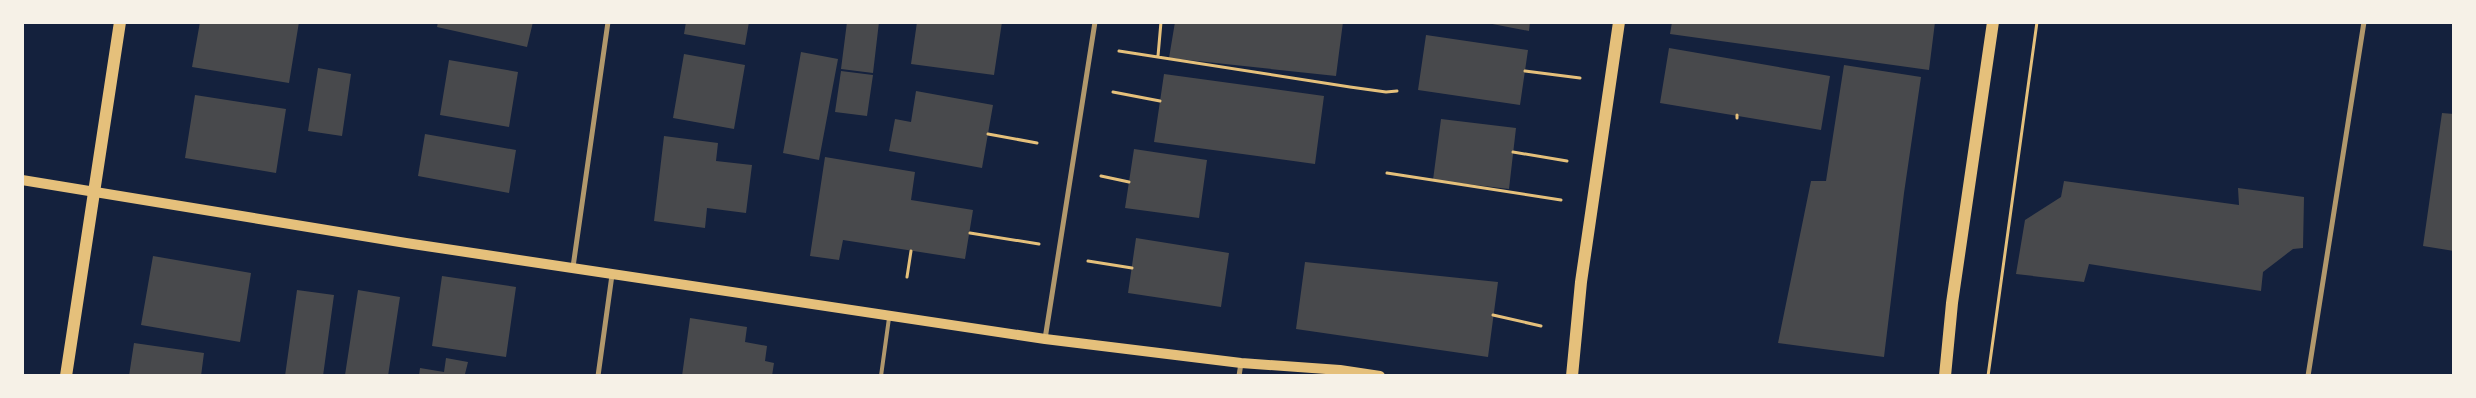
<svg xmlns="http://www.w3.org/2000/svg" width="2476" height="398" viewBox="0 0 2476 398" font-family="'Varela Round',sans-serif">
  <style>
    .building { fill: #48494c }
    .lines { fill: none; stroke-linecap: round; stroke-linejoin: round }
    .path { stroke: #e5c07b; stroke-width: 3 }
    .service { stroke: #b1986c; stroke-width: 4 }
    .minor { stroke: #b1986c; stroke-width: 5 }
    .secondary { stroke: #e5c07b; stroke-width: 10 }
    .primary { stroke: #e5c07b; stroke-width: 12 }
  </style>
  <rect width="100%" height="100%" fill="#14213d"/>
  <path class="building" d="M200,22H299L289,83L192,67Z
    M438,22H533L527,47L437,27Z
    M686,22H749L745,45L684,34Z
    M847,22H879L873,73L841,69Z
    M917,22H1002L994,75L911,64Z
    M1175,22H1343L1336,76L1169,58Z
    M1482,22H1530L1529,31Z
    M1672,22H1935L1929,70L1670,34Z
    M1426,35L1528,50L1520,105L1418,90Z
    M1669,48L1830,76L1821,130L1660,103Z
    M801,52L838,59L819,160L783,153Z
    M684,54L745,65L734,129L673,118Z
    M449,60L518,72L509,127L440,115Z
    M1844,65L1921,77L1904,193L1884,357L1778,343L1811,181H1826Z
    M318,68L351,74L342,136L308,131Z
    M841,71L873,75L867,116L835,112Z
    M1164,74L1324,96L1315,164L1154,142Z
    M916,91L993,105L982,168L889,151L895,119L911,122Z
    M195,95L286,109L276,173L185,158Z
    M2442,113L2454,114V251L2423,246Z
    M1441,119L1516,128L1509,189L1433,180Z
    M425,134L516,150L509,193L418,176Z
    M664,136L718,143L716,161L752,165L746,213L707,208L705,228L654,221Z
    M1134,149L1207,160L1199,218L1125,208Z
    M825,157L915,172L911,200L973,210L965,259L843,240L839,260L810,256Z
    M2064,181L2239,205L2238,188L2304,197L2303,248L2293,249L2263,272L2261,291L2089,264L2084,282L2016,274L2025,220L2061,197Z
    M1136,238L1229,253L1221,307L1128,293Z
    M153,256L251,273L240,342L141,325Z
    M1305,262L1498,282L1488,357L1296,329Z
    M442,276L516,287L506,357L432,346Z
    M297,290L334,295L323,376H285Z
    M358,290L400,297L388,376L345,375Z
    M690,318L747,327L745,342L767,346L765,361L774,363L772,376H682Z
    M134,343L204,353L201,376H129Z
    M446,358L468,362L465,374L470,376H419L420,368L444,372Z"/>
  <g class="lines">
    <path class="path" d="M1119,51L1350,87L1386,92L1397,91
      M1158,56L1161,22
      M1525,71L1580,78
      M1113,92L1160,101
      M1737,118V115
      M988,134L1037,143
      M1513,152L1567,161
      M1387,173L1561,200
      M1101,176L1129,182
      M970,233L1039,244
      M1088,261L1132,268
      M907,277L911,251
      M1493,315L1541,326
      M1988,376L2037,22"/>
    <path class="service" d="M881,376L889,318"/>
    <path class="minor" d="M573,267L608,22
      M1045,339L1095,22
      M598,376L612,275
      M1239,376L1241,363
      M2308,376L2364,22"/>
    <path class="secondary" d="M22,180L406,243L1045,339L1241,363L1340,370L1380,376"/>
    <path class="primary" d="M66,376L120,22
      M1572,376L1581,282L1619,22
      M1945,376L1952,303L1993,22"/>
  </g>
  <rect width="2476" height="398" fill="none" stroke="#f6f1e7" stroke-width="48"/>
</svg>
